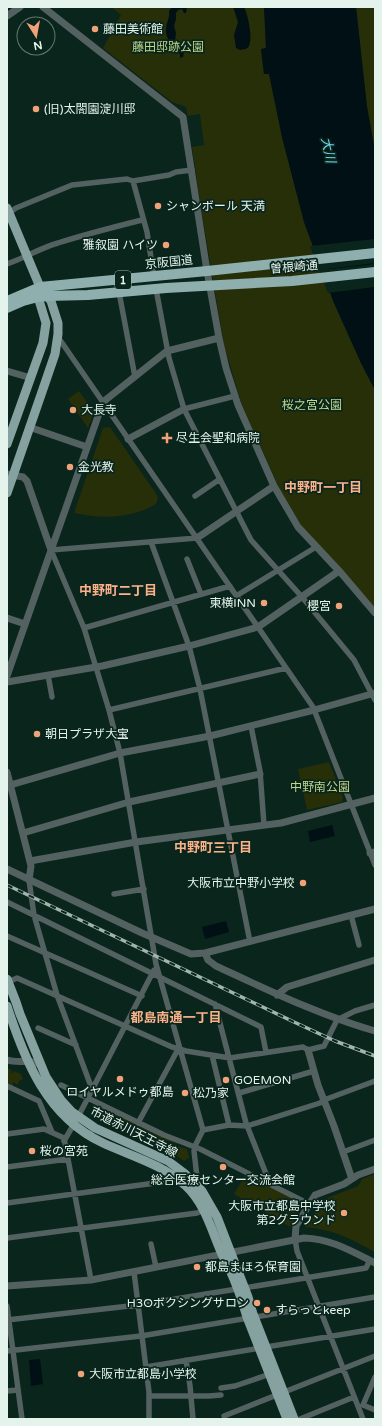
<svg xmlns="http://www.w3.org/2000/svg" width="382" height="1426" viewBox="0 0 382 1426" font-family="'Varela Round','Noto Sans JP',sans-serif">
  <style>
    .green { fill: #272f09 }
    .water { fill: #011015 }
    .pier { fill: #09251c }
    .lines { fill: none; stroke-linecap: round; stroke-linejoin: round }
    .minor { stroke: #536160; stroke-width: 5.5 }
    .tertiary { stroke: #536160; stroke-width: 7 }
    .primary { stroke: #85a2a1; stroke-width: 9 }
    .trunk { stroke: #8eafae; stroke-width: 10 }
    .rail-casing { stroke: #a1b5ad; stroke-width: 3.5 }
    .rail { stroke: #09251c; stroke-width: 2; stroke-dasharray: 6; stroke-linecap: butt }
    .poi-dot { fill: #f0a279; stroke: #09251c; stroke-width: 1.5 }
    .labels { text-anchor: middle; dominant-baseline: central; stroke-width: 3.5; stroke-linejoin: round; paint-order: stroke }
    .shield { fill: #09251c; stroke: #a2b6ae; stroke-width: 1 }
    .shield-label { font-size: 11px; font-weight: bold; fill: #e4f4ed }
    .poi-label { font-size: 12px; fill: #e4f4ed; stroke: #09251c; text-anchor: start }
    .park-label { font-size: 12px; fill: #c0d48a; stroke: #09251c }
    .street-label { font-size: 12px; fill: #e4f4ed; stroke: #09251c }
    .water-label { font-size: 13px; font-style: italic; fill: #70d3eb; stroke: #09251c }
    .neighbourhood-label { font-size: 13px; font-weight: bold; fill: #fbb28b; stroke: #09251c }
  </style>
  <rect width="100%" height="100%" fill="#09251c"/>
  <path class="green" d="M111,7H264L266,48L261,50L264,74L269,73L282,137L304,222L334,303L361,363L375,390V608L302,527L280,490L242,405L224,345L202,214L192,147L204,145L200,114L188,116L186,107L172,102L103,48L121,15Z
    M356,7H375V151L367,107Z
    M79,391L94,412L88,428L68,399Z
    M110,427L155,492L158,498L156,504C130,519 102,519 74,513L103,428Z
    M329,762L343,797L342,802L307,810L298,769Z
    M7,1068L12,1070L11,1072L13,1073L14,1071L21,1074L23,1079L19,1081L18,1085L13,1082V1086L7,1083Z
    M98,1105L181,1145L151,1136L127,1123L107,1115Z
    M102,1116L124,1124L151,1138L187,1149L189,1158L184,1161L164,1147L95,1118Z
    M246,1174L302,1203V1208L290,1227L234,1194Z
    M375,1174V1252C349,1238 335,1230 305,1227L322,1200L358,1186L362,1179Z"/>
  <path class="water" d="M172,7L187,8L186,13H184L182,9L178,10L176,13V19L174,26L176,33L175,41L177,48H182V52H184L183,57L180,58V54C174,50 165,37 166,30C166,22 170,19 169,11Z
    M233,7H244C248,15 253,37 249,46C247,50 243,49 240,50L236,48L234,35L238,22Z
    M264,7H356L367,107L375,151V390L361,363L334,303L304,222L282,137L269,74H264L261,49L266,48Z
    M332,825L335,836L310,842L308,831Z
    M226,921L229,932L205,939L202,927Z
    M40,1359L43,1384L31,1386L29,1360Z"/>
  <path class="pier" d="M375,239V263L319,270L310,246Z
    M375,264V287L328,293L319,270Z"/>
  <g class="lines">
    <path class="minor" d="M133,181L147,232L154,277
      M9,213L16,208L72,185L127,179L133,181L169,175L176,172L192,170
      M7,264C25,258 40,248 58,243C86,234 114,227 142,220
      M156,289L169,358L184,409L251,540L302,597L354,660L375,700
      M119,292L135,377
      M58,337L313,707L375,865
      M184,409L235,396
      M195,496L220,479
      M197,538L51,550L84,628L109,710L120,753L156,964L203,1130L195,1146L194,1151L198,1186
      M151,542L189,646L200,689L250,942
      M187,559L201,594
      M236,596L316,547
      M84,628L230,586
      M48,675L52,697
      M109,710L286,668
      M251,726L260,771L264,825
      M29,880L34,915L57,995L92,1089
      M114,894L144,889
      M7,902L261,1027L266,1052
      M351,915L359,945
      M7,936L142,996
      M8,982L17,978L172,1047L186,1051L230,1058L303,1047L308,1050L324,1046L337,1020L355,1011L375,1005
      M215,1004L246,1123L270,1184
      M38,1028L76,1045
      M212,1055L229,1125
      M61,1085L164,1135L200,1149L309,1204
      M7,1086L39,1101L52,1132
      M239,1093L314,1071
      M138,1123L176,1053L180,1050
      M203,1130L229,1125L247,1126L320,1103L324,1100L375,1081
      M7,1134L44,1129L64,1138L91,1280
      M64,1141L78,1117L154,970
      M343,1152L375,1140
      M7,1167L68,1159
      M7,1203L170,1181L173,1176
      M7,1238L197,1213L204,1210
      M295,1239L297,1251L363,1419
      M151,1244L156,1267
      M134,1272L149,1392V1419
      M244,1288L366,1268L370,1260
      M7,1306L22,1419
      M7,1320L138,1305L237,1289
      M7,1351L141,1336L375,1297
      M186,1360L190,1386L193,1419
      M146,1367L375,1329
      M375,1377L363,1405L375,1410
      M221,1388L235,1386L270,1374
      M7,1391L18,1390
      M149,1396H209L221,1395
      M224,1416L375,1356
      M300,1419L354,1397"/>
    <path class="tertiary" d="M43,7L183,117L207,271L219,338L226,368L238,405L274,486L298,527L341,573L375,613
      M7,16L20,7
      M7,371L31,378
      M29,427L87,447
      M128,439L184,409
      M7,474L23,477L27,481L51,550
      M197,538L274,486
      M7,618L25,624
      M7,676L103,402L167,351L219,338
      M7,682L102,666L189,646L258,627L339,571
      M7,772L31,866L29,880
      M7,786L120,753L210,736L314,710L375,693
      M23,833L129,802L260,774
      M370,853L375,852
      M30,861L136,842L281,823L375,798
      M7,869L142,933L191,954L205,953L375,909
      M205,953L208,960L216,966C268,990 319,1015 375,1031
      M277,995L287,987L375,960
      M308,1050L318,1085L334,1126L352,1179
      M7,1060C19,1064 31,1058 42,1066
      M295,1239L296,1226L315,1195L344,1184L358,1175L375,1169
      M7,1286L91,1280L304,1238C332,1239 351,1251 375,1263"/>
    <path class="primary" d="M7,208L40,287L51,301L58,323V334L55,354L43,389L7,493
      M7,444L43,343L46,323L38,297L39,290
      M7,979L16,1002L20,1014L46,1077L61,1100L72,1112L95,1128L168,1161L184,1173L202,1191L217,1217L248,1297L253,1314L294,1419
      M7,1006C25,1061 47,1117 103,1143C131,1156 162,1164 186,1186C205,1204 211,1229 221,1252C223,1257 226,1261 228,1266C236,1282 242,1300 247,1317L287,1419"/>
    <path class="trunk" d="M7,301L40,287L207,271L375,253
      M7,308L23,301L38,297L47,296L88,295L166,288L292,281L375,272"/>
    <defs>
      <path id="rail" d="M7,885L294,1022L335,1041L375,1056"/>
    </defs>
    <use href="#rail" class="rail-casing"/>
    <use href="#rail" class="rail"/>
  </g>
  <g class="poi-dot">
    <circle cx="95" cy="29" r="4"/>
    <circle cx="36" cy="109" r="4"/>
    <circle cx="158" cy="206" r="4"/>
    <circle cx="166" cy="245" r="4"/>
    <circle cx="73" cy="410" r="4"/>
    <path d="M165 432h4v4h4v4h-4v4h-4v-4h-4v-4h4z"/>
    <circle cx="70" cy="467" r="4"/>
    <circle cx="264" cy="603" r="4"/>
    <circle cx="339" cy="606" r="4"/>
    <circle cx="37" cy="734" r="4"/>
    <circle cx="303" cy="883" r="4"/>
    <circle cx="120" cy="1079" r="4"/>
    <circle cx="226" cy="1080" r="4"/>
    <circle cx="185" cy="1093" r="4"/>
    <circle cx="32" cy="1151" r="4"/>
    <circle cx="223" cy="1167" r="4"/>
    <circle cx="344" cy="1213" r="4"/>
    <circle cx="197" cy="1267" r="4"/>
    <circle cx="257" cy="1303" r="4"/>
    <circle cx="267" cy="1310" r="4"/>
    <circle cx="81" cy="1374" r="4"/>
  </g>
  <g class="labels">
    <rect class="shield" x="115" y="271" width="16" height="18" rx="3"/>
    <g class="shield-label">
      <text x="123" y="280">1</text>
    </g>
    <g class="poi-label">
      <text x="103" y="29">藤田美術館</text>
      <text x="44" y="109">(旧)太閤園淀川邸</text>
      <text x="166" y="206">シャンボール 天満</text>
      <text x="158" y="245" text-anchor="end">雅叙園 ハイツ</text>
      <text x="81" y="410">大長寺</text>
      <text x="176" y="438">尽生会聖和病院</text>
      <text x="78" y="467">金光教</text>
      <text x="256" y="603" text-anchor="end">東横INN</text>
      <text x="331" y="606" text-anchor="end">櫻宮</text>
      <text x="45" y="734">朝日プラザ大宝</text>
      <text x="295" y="883" text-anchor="end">大阪市立中野小学校</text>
      <text x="234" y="1080">GOEMON</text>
      <text x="120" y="1092" text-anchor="middle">ロイヤルメドゥ都島</text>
      <text x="193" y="1093">松乃家</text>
      <text x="40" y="1151">桜の宮苑</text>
      <text x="223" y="1180" text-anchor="middle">総合医療センター交流会館</text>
      <text x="336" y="1206" text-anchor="end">大阪市立都島中学校<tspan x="336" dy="14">第2グラウンド</tspan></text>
      <text x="205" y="1267">都島まほろ保育園</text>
      <text x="249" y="1303" text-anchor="end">H3Oボクシングサロン</text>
      <text x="275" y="1310">すらっとkeep</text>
      <text x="89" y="1374">大阪市立都島小学校</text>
    </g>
    <g class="park-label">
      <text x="168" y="47">藤田邸跡公園</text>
      <text x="312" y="405">桜之宮公園</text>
      <text x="320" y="787">中野南公園</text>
    </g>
    <g class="street-label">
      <text transform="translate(169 262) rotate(-6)">京阪国道</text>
      <text transform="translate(294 267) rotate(-5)">曽根崎通</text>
      <text transform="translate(134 1132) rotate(27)">市道赤川天王寺線</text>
    </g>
    <g class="water-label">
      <text transform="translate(328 150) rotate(77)">大川</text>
    </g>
    <g class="neighbourhood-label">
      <text x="323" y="488">中野町一丁目</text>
      <text x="118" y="591">中野町二丁目</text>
      <text x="213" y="848">中野町三丁目</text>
      <text x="176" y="1018">都島南通一丁目</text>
    </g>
  </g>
  <rect width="382" height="1426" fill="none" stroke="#e4f4ed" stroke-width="16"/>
  <g transform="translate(36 36) rotate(169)"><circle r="19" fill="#09251c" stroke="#617870"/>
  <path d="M0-3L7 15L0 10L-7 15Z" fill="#f0a279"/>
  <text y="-6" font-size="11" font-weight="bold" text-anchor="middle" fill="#e4f4ed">N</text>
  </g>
</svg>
